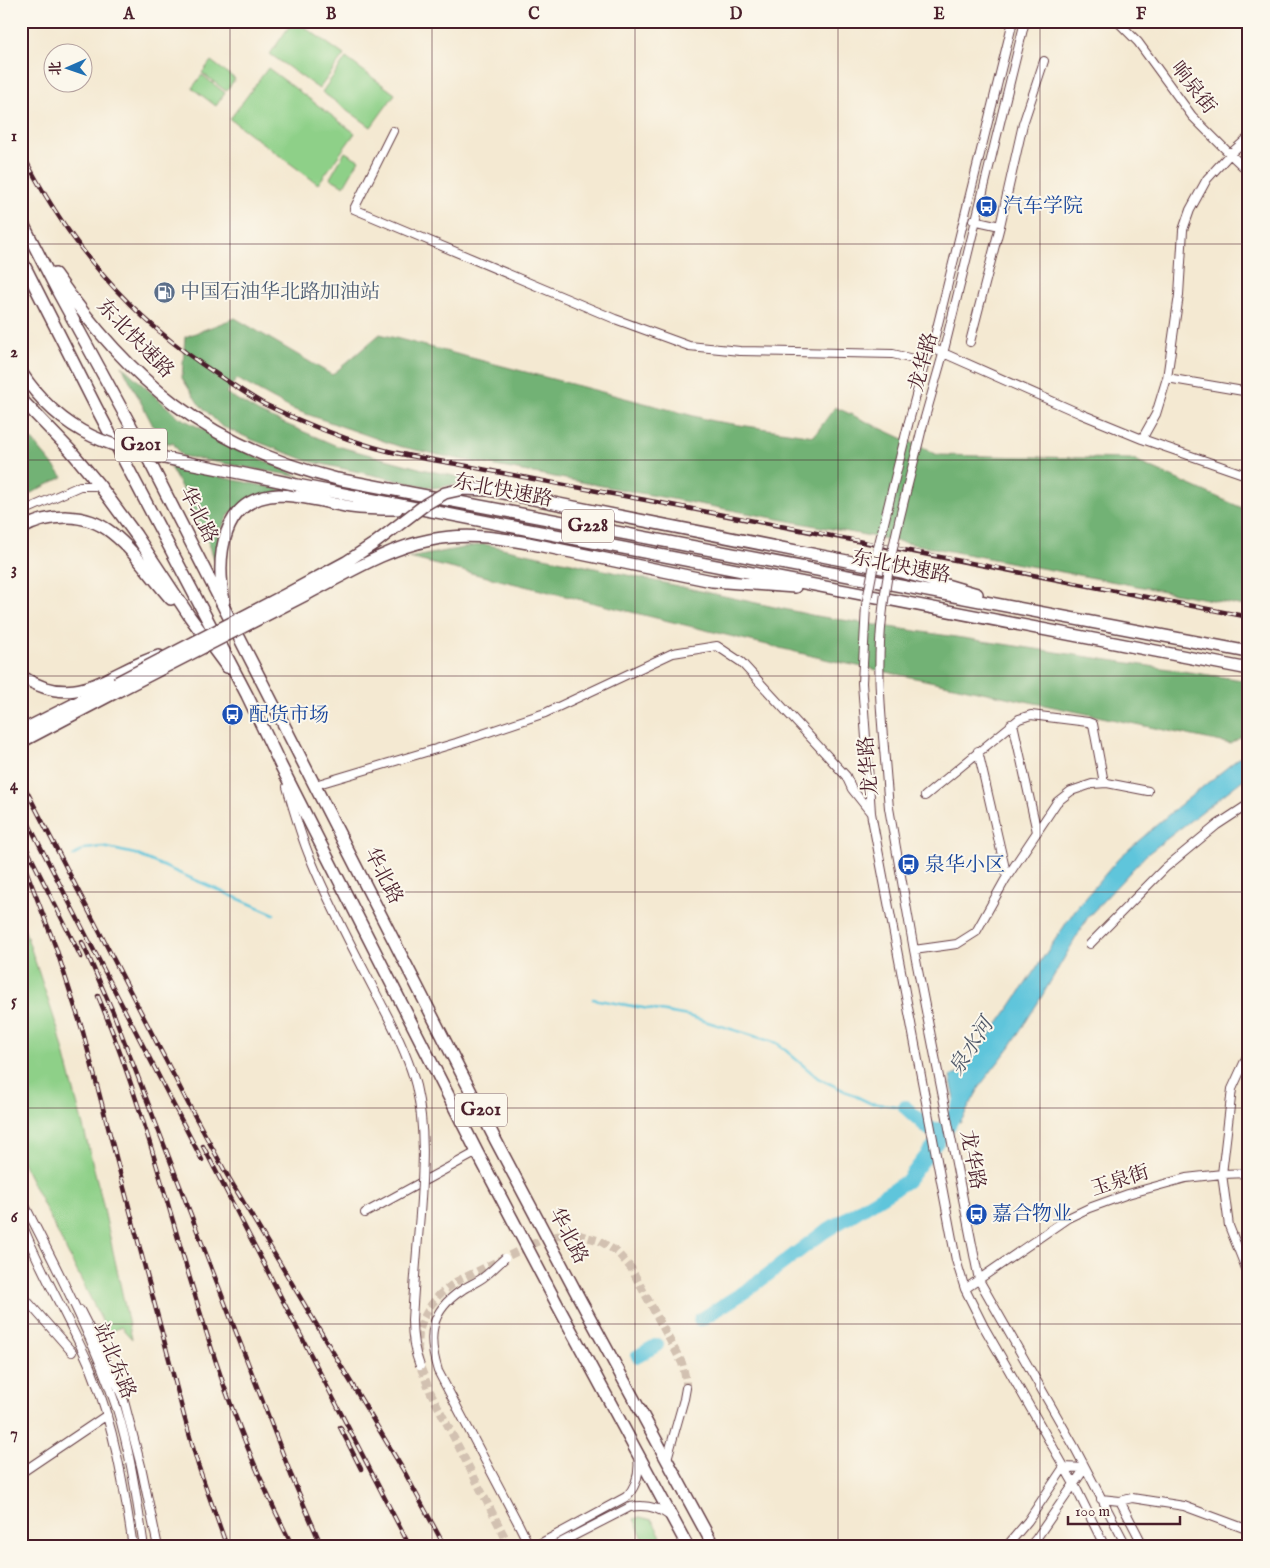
<svg xmlns="http://www.w3.org/2000/svg" width="1270" height="1568" viewBox="0 0 1270 1568" font-family="'IM FELL English','Noto Serif SC',serif">
  <style>
    .green { fill: #8ed088; stroke: #6c785a }
    .forest { fill: #72b274; stroke: #5e6850 }
    .water { fill: #5ec5db; stroke: #547283 }
    .lines { fill: none; stroke-linecap: round; stroke-linejoin: round }
    .stream { stroke: #5ec5db; stroke-width: 2.5 }
    .river { stroke: #5ec5db; stroke-width: 14 }
    .minor-tunnel { stroke: #d2c1b1; stroke-width: 8; stroke-dasharray: 8 4; stroke-linecap: butt }
    .minor-casing { stroke: #643d44; stroke-width: 10 }
    .highway-casing { stroke: #643d44; stroke-width: 14 }
    .minor { stroke: #fff; stroke-width: 8 }
    .highway { stroke: #fff; stroke-width: 11 }
    .rail-casing { stroke: #4a1f2b; stroke-width: 4.5 }
    .rail { stroke: #fbf7ec; stroke-width: 2.5; stroke-dasharray: 8; stroke-linecap: butt }
    .minor-bridge-casing { stroke: #643d44; stroke-width: 10; stroke-linecap: butt }
    .highway-bridge-casing { stroke: #643d44; stroke-width: 14; stroke-linecap: butt }
    .minor-bridge { stroke: #fff; stroke-width: 8 }
    .highway-bridge { stroke: #fff; stroke-width: 11 }
    .grid { fill: none; stroke: #4a1f2b; stroke-width: 1; stroke-opacity: 0.55 }
    .labels { text-anchor: middle; dominant-baseline: central; stroke-width: 4; stroke-linejoin: round; paint-order: stroke }
    .shield { fill: #fbf7ec; stroke: #7f6065; stroke-width: 1 }
    .shield-label { font-size: 19px; font-weight: bold; fill: #4a1f2b }
    .street-label { font-size: 20px; fill: #4a1f2b; stroke: #fbf7ec }
    .transit-label { font-size: 20px; fill: #164399; stroke: #fbf7ec; text-anchor: start }
    .service-label { font-size: 20px; fill: #4e5e75; stroke: #fbf7ec; text-anchor: start }
    .water-label { font-size: 21px; font-style: italic; fill: #515969; stroke: #fbf7ec }
    .neatline { fill: none; stroke: #4a1f2b; stroke-width: 2 }
    .grid-label { font-size: 16px; text-anchor: middle; font-weight: bold; fill: #4a1f2b }
  </style>
  <rect width="100%" height="100%" fill="#fbf7ec"/>
  <filter id="ink" filterUnits="userSpaceOnUse"><feTurbulence type="fractalNoise" baseFrequency=".02" numOctaves="2"/><feDisplacementMap in="SourceGraphic" scale="10" xChannelSelector="R" yChannelSelector="G"/><feConvolveMatrix kernelMatrix="1 2 1 2 8 2 1 2 1" color-interpolation-filters="sRGB"/></filter>
  <filter id="wash" filterUnits="userSpaceOnUse"><feTurbulence type="fractalNoise" baseFrequency=".0096" numOctaves="4" result="noise"/><feDisplacementMap in="SourceGraphic" scale="20" xChannelSelector="R" yChannelSelector="G"/><feGaussianBlur stdDeviation="1.12" result="paint"/><feColorMatrix in="noise" values="0 0 0 0 0 0 0 0 0 0 0 0 0 0 0 0 0 1.4 0 .05"/><feComposite in="paint" operator="in"/></filter>
  <g filter="url(#wash)">
    <rect width="100%" height="100%" fill="#f4e9d2"/>
    <path class="green" d="M293,21H296L344,55L319,89L270,54Z
      M346,58L395,94L371,127L322,92Z
      M211,61L235,79L226,91L202,73Z
      M268,68L355,133L318,184L230,119Z
      M202,75L225,93L216,106L192,88Z
      M345,152L359,160L344,186L330,178Z
      M21,919L59,1033L101,1196L132,1339L121,1327L108,1333L21,1160Z
      M640,1517L652,1520L667,1547H647L634,1519Z"/>
    <path class="forest" d="M235,318L332,375L380,334L713,421L814,436L835,407L938,455L1131,459L1249,511V607L453,458L398,446L292,409L237,379L226,393L260,413L337,446L426,470L478,481L433,488L308,461L253,440L221,426L198,403L182,378L185,337Z
      M122,366L177,416L250,454L300,477L182,456L173,443H162Z
      M21,427L63,477L21,498Z
      M170,467L284,490C271,495 248,502 236,509C221,518 217,544 218,560L215,561C204,527 187,498 170,467Z
      M484,544L816,616L1249,681V731L1231,744L829,660L409,558Z"/>
    <path class="water" d="M1249,750V775L1146,855L1088,917L1042,996L1010,1047L982,1083L960,1123L950,1076L965,1070L1010,1007L1075,910L1119,858L1175,809Z"/>
    <g class="lines">
      <path class="stream" d="M73,856L84,849L103,847L135,854L274,914
        M593,999L688,1016L777,1043L818,1078L870,1103L905,1107"/>
      <path class="river" d="M905,1107L929,1129H943
        M700,1320L749,1289L824,1232L907,1181L947,1129L965,1094
        M638,1356L657,1345"/>
    </g>
  </g>
  <g filter="url(#ink)">
    <g class="lines">
      <path class="minor-tunnel" d="M510,1547L430,1391L420,1366L418,1349L419,1332L423,1319L431,1305L439,1295L457,1281L541,1240L561,1235H580L600,1241L617,1252L631,1268L682,1363L686,1380V1388"/>
      <defs>
        <path id="minor" d="M1117,21L1138,42L1192,116L1230,154L1249,137
          M393,131L354,209L615,319L689,346L740,351L893,354L925,362
          M973,220L1000,226
          M970,342L1000,226L1023,124L1044,61
          M932,348L1081,414L1142,439L1249,476
          M1167,378L1249,392
          M908,425L925,362L932,348L1013,21
          M922,428L943,354L1025,21
          M1142,439L1156,414L1167,378L1179,295L1183,230L1190,210L1207,179L1230,154L1249,172
          M21,512L80,486H100
          M1011,724L1014,728L1037,832
          M884,748L889,808L914,950L979,1280L1075,1448L1127,1547
          M978,751L1007,877
          M867,752L871,813L956,1260L965,1289L984,1327L1074,1484L1105,1547
          M315,785L456,743L545,713L673,653L717,646L741,662L846,776L852,789L871,813
          M287,787C294,812 301,837 311,860C332,911 359,960 384,1009
          M925,796L1019,719L1031,715L1088,722L1093,724L1104,783
          M1090,944L1165,868L1217,825L1249,804
          M914,950L957,944L976,932L1005,880L1057,802L1071,791L1092,784L1107,783L1148,791
          M1249,1052L1232,1089L1222,1174L1229,1226L1249,1276
          M21,1198C56,1267 93,1336 117,1409C131,1454 137,1501 144,1547
          M365,1213L477,1152
          M21,1221C40,1272 70,1319 91,1369C114,1426 124,1486 133,1547
          M965,1289L1068,1218L1089,1208L1128,1194L1186,1178L1222,1174L1249,1173
          M21,1294L72,1352
          M80,1310L112,1373L124,1401L141,1466L158,1547
          M667,1459L684,1399L686,1388
          M21,1473L107,1415
          M1101,1499L1120,1501L1132,1498L1184,1506L1249,1530
          M1120,1501L1144,1547
          M518,1523L530,1547
          M534,1547L626,1497C637,1486 640,1473 638,1457
          M552,1547L630,1507C645,1504 658,1507 670,1516
          M1006,1547L1028,1521L1064,1467L1085,1468
          M1029,1547L1036,1539L1085,1468"/>
        <path id="highway" d="M21,220L58,292L138,439L496,1141L577,1294L714,1547
          M21,259L96,407L247,695L281,766L477,1152L558,1306L688,1547
          M55,274C129,381 208,447 337,479L1249,652
          M21,399L71,451L100,486L136,535L190,617L227,667
          M297,485L1249,669
          M21,529C49,513 86,512 112,533C135,551 152,578 171,599
          M528,543L712,581L795,587
          M832,558L902,572L977,594
          M224,601C216,557 221,497 279,495C303,495 327,503 351,507C366,509 381,509 397,509
          M21,676C78,713 108,671 159,656
          M21,731L108,687
          M21,742L120,690"/>
      </defs>
      <use href="#minor" class="minor-casing"/>
      <use href="#highway" class="highway-casing"/>
      <use href="#minor" class="minor"/>
      <use href="#highway" class="highway"/>
      <defs>
        <path id="rail" d="M21,151C68,244 130,318 218,375C233,385 248,395 264,404C299,421 336,436 373,447C403,456 436,460 467,466C530,479 593,490 656,502C853,539 1051,578 1249,617
          M21,780L191,1109L226,1173L405,1473L445,1547
          M21,809L202,1160
          M21,837L81,957
          M21,857L56,948L83,1032L184,1416L198,1465L227,1547
          M82,942L113,1012L291,1475L322,1547
          M98,996C152,1125 180,1263 227,1394C246,1446 267,1497 293,1547
          M203,1146L410,1547
          M340,1427L361,1469"/>
      </defs>
      <use href="#rail" class="rail-casing"/>
      <use href="#rail" class="rail"/>
      <defs>
        <path id="minor-bridge" d="M884,748C880,705 877,662 882,618C888,554 907,491 922,428
          M867,752L862,683L866,605L874,564L908,425
          M384,1009C397,1034 409,1059 416,1086C426,1129 423,1171 420,1214C417,1250 414,1285 412,1320C412,1337 414,1351 420,1366
          M505,1258C498,1264 492,1271 485,1276C478,1282 469,1285 462,1290C430,1311 427,1336 438,1371L518,1523"/>
        <path id="highway-bridge" d="M21,372C65,439 115,448 189,463C225,470 261,477 297,485
          M116,683L285,595L346,562L375,543L426,504L445,493L463,489L489,490L503,493L832,558
          M120,690C183,658 246,625 309,593C348,573 388,548 430,540C464,533 495,537 528,543"/>
      </defs>
      <use href="#minor-bridge" class="minor-bridge-casing"/>
      <use href="#highway-bridge" class="highway-bridge-casing"/>
      <use href="#minor-bridge" class="minor-bridge"/>
      <use href="#highway-bridge" class="highway-bridge"/>
    </g>
  </g>
  <path class="grid" d="M230,21V1547M432,21V1547M635,21V1547M838,21V1547M1040,21V1547M21,244H1249M21,460H1249M21,676H1249M21,892H1249M21,1108H1249M21,1324H1249"/>
  <defs>
    <symbol id="bus-disc" viewBox="-11 -11 22 22"><circle r="9.5" fill="#1a4fb4" stroke="#fbf7ec"/><path d="M-5-6H5V4H4V6H2V4H-2V6H-4V4H-5ZM-3.5-4V0h7V-4ZM-3.5 1.2v1.5H-2V1.2ZM2 1.2v1.5H3.5V1.2Z" fill="#fff"/></symbol>
    <symbol id="fuel-disc" viewBox="-11 -11 22 22"><circle r="9.5" fill="#5c6f8a" stroke="#fbf7ec"/><path d="M-5.5-6h7V0h2V4h1.3V-2.5L3-4.5l.8-.8L6-3V5H2.5V1h-1V6h-7ZM-4.2-4.7v3.2H.2V-4.7Z" fill="#fff"/></symbol>
  </defs>
  <g fill-rule="evenodd">
    <use href="#bus-disc" x="974" y="194" width="25" height="25"/>
    <use href="#fuel-disc" x="152" y="280" width="25" height="25"/>
    <use href="#bus-disc" x="220" y="702" width="25" height="25"/>
    <use href="#bus-disc" x="896" y="852" width="25" height="25"/>
    <use href="#bus-disc" x="964" y="1202" width="25" height="25"/>
  </g>
  <g class="labels">
    <g class="shield">
      <rect x="115" y="428.5" width="52" height="33" rx="4"/>
      <rect x="562" y="509.5" width="52" height="33" rx="4"/>
      <rect x="455" y="1093.5" width="52" height="33" rx="4"/>
    </g>
    <g class="shield-label">
      <text x="141" y="445">G201</text>
      <text x="588" y="526">G228</text>
      <text x="481" y="1110">G201</text>
    </g>
    <g class="street-label">
      <text transform="translate(1193 88) rotate(52)">响泉街</text>
      <text transform="translate(135 339) rotate(46)">东北快速路</text>
      <text transform="translate(924 362) rotate(-75)">龙华路</text>
      <text transform="translate(503 491) rotate(11)">东北快速路</text>
      <text transform="translate(198 515) rotate(63)">华北路</text>
      <text transform="translate(901 567) rotate(11)">东北快速路</text>
      <text transform="translate(869 766) rotate(-95)">龙华路</text>
      <text transform="translate(383 876) rotate(63)">华北路</text>
      <text transform="translate(972 1160) rotate(79)">龙华路</text>
      <text transform="translate(1120 1181) rotate(-18)">玉泉街</text>
      <text transform="translate(568 1236) rotate(62)">华北路</text>
      <text transform="translate(114 1361) rotate(68)">站北东路</text>
    </g>
    <g class="transit-label">
      <text x="1003" y="206">汽车学院</text>
      <text x="249" y="715">配货市场</text>
      <text x="925" y="865">泉华小区</text>
      <text x="992" y="1214">嘉合物业</text>
    </g>
    <g class="service-label">
      <text x="180" y="292">中国石油华北路加油站</text>
    </g>
    <g class="water-label">
      <text transform="translate(972 1047) rotate(-57)">泉水河</text>
    </g>
  </g>
  <rect width="1270" height="1568" fill="none" stroke="#fbf7ec" stroke-width="55"/>
  <g transform="translate(68 68) rotate(268)"><circle r="24" fill="#fbf7ec" stroke="#b4a19f"/>
  <path d="M0-4L9 19L0 12L-9 19Z" fill="#1f6fb2"/>
  <text y="-8" font-size="14" font-weight="bold" text-anchor="middle" fill="#4a1f2b">北</text>
  </g>
  <path d="M1068 1516v8h112v-8" fill="none" stroke="#4a1f2b" stroke-width="2.5"/>
  <text x="1075" y="1516" font-size="15" fill="#4a1f2b" stroke="#fbf7ec" stroke-width="4" paint-order="stroke">100 m</text>
  <rect x="28" y="28" width="1214" height="1512" class="neatline"/>
  <g class="grid-label">
    <text x="129" y="19">A</text>
    <text x="331" y="19">B</text>
    <text x="534" y="19">C</text>
    <text x="736" y="19">D</text>
    <text x="939" y="19">E</text>
    <text x="1141" y="19">F</text>
    <text x="14" y="141">1</text>
    <text x="14" y="357">2</text>
    <text x="14" y="574">3</text>
    <text x="14" y="790">4</text>
    <text x="14" y="1006">5</text>
    <text x="14" y="1222">6</text>
    <text x="14" y="1438">7</text>
  </g>
</svg>
